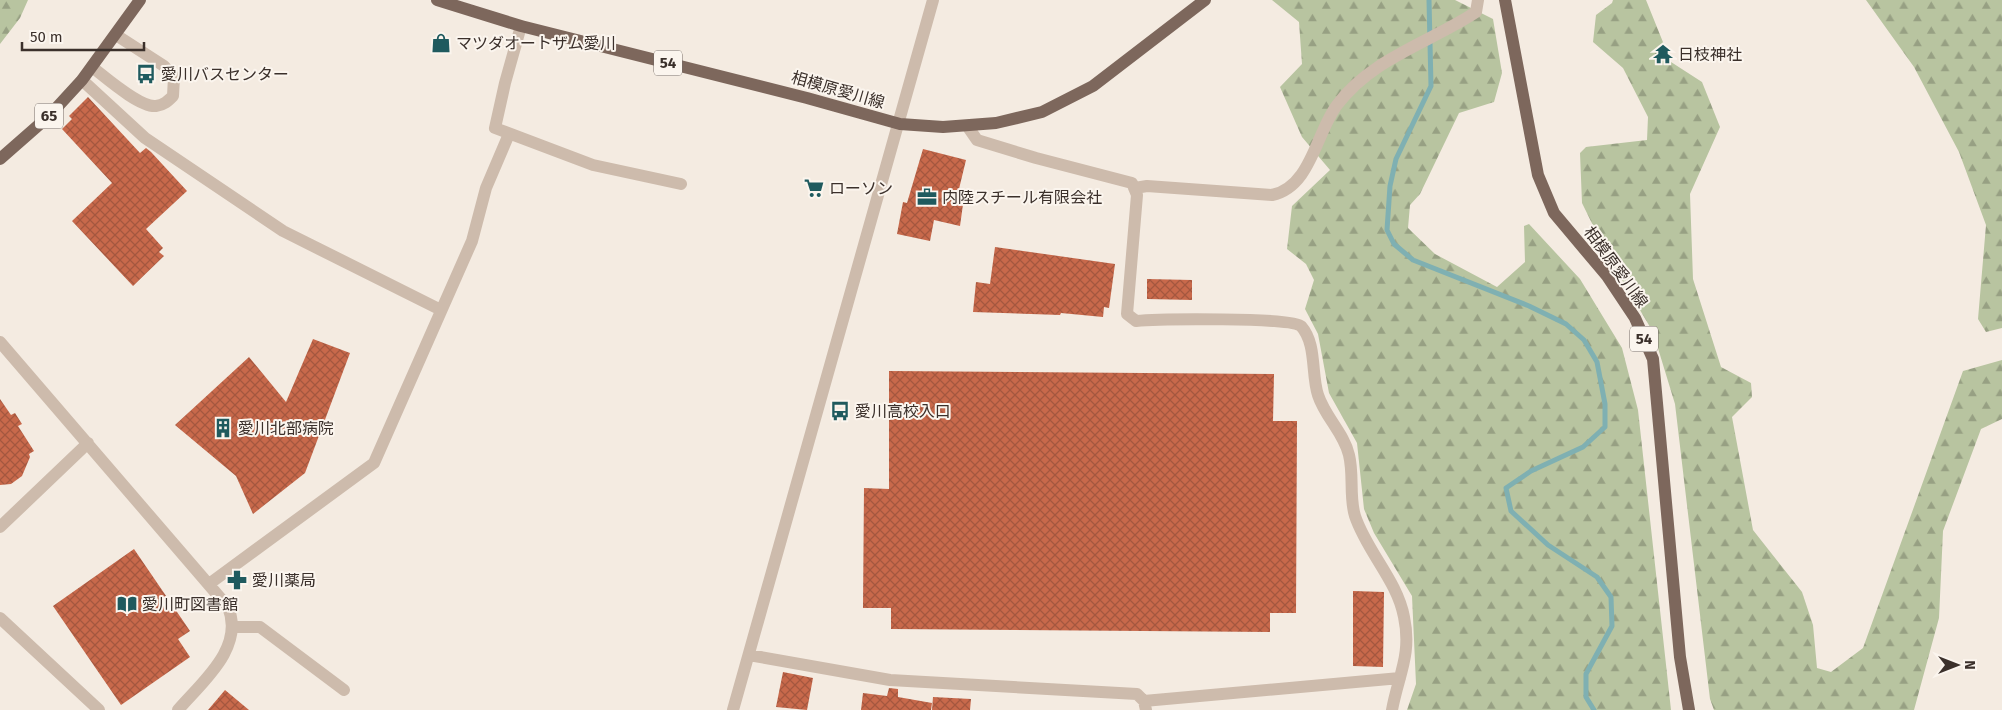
<svg xmlns="http://www.w3.org/2000/svg" width="2002" height="710" viewBox="0 0 2002 710" font-family="'Fira Sans','Noto Sans JP',sans-serif">
  <style>
    .forest { fill: url(#forest-firs) }
    .lines { fill: none; stroke-linecap: round; stroke-linejoin: round }
    .stream { stroke: #7fb0b2; stroke-width: 5 }
    .building { fill: url(#building-cross-hatch) }
    .minor { stroke: #cdbbac; stroke-width: 12 }
    .major { stroke: #7d675c; stroke-width: 12 }
    .labels { text-anchor: middle; dominant-baseline: central; stroke-width: 4; stroke-linejoin: round; paint-order: stroke }
    .shield { fill: #fbf5ee; stroke: #756b66; stroke-width: 1 }
    .shield-label { font-size: 15px; font-weight: bold; fill: #3b302b }
    .poi-label { font-size: 16px; fill: #3b302b; stroke: #fbf5ee; text-anchor: start }
    .street-label { font-size: 16px; fill: #3b302b; stroke: #fbf5ee }
  </style>
  <defs>
    <pattern id="forest-firs" width="22" height="20" patternUnits="userSpaceOnUse" patternTransform="scale(1.25)"><rect width="22" height="20" fill="#b8c4a0"/><path d="M5 1l3.5 6h-7zM16 11l3.5 6h-7z" fill="#97a083"/></pattern>
    <pattern id="building-cross-hatch" width="8" height="8" patternUnits="userSpaceOnUse" patternTransform="scale(1.25)"><rect width="8" height="8" fill="#c8694b"/><path d="M0 0l8 8M0 8l8-8" fill="none" stroke="#a4573f"/></pattern>
  </defs>
  <rect width="100%" height="100%" fill="#f4ebe1"/>
  <path class="forest" d="M0,0H28L20,18L0,44Z
    M1272,0H1455L1493,19L1502,73L1494,102L1459,113L1420,194L1410,205L1408,228L1435,254L1497,287L1525,262L1524,226L1529,224L1580,279L1622,348L1638,410L1671,710H1407L1416,684L1412,596L1374,533L1364,509L1357,443L1329,393L1318,334L1305,309L1314,280L1306,264L1287,249L1292,206L1330,170L1302,137L1280,87L1302,64L1299,22Z
    M1613,0H1646L1671,62L1702,82L1720,127L1690,194L1693,279L1721,367L1751,383L1752,397L1732,417L1753,530L1802,592L1813,625L1817,668L1831,672L1863,648L1963,371L2002,360V419L1981,429L1943,531L1939,618L1914,710H1714L1710,699L1675,404L1653,332L1609,258L1582,203L1580,153L1586,147L1647,140L1648,117L1623,68L1593,42L1596,15L1612,3Z
    M1866,0H2002V328L1986,332L1978,319L1986,225L1959,152L1914,67Z"/>
  <g class="lines">
    <path class="stream" d="M1429,0L1431,86L1396,159L1390,186L1387,230L1394,244L1413,260L1529,306L1566,324L1584,340L1597,362L1605,404V427L1583,447L1531,471L1506,488L1511,511L1548,545L1597,577L1611,597L1612,626L1586,674V697L1594,710"/>
  </g>
  <path class="building" d="M88,97L140,153L146,148L151,152L187,191L146,229L163,248L159,252L164,256L133,286L72,221L112,183L62,129L72,119L69,116Z
    M923,149L966,160L959,189L965,190L960,226L934,220L930,241L897,234L903,202L907,203Z
    M995,247L1115,264L1109,308L1104,307L1103,317L1061,313L1060,315L973,312L976,282L990,284Z
    M1147,279L1192,280V300L1147,299Z
    M313,339L350,353L305,473L253,514L236,476L175,425L249,357L286,402Z
    M889,371L1274,374L1273,421H1297L1296,613H1270V632L891,629V608H863L864,488L889,489Z
    M0,399L11,415L15,413L22,424L18,426L34,451L29,454L30,457L22,476L11,484L0,485Z
    M134,549L190,631L178,639L190,657L121,705L53,606Z
    M1353,591L1384,592L1383,667L1353,666Z
    M783,672L813,678L807,710L776,707Z
    M889,688L898,689V697L932,703L931,710H861L863,693L887,696Z
    M225,690L249,710H208Z
    M933,697L971,699L970,710H932Z"/>
  <g class="lines">
    <path class="minor" d="M521,26L505,83L495,128L593,165L681,184
      M92,67C105,77 140,108 156,106C164,105 168,101 173,96L174,77L164,66L116,35
      M82,80L145,138L283,231L441,310
      M968,127L977,140L1036,158L1132,183L1137,195L1127,314L1136,321C1155,319 1293,317 1301,326C1317,344 1311,374 1318,395C1325,417 1344,433 1349,455C1354,475 1349,497 1355,516C1367,552 1397,580 1404,617C1412,655 1398,676 1392,710
      M1135,188L1147,186L1272,195C1311,187 1316,133 1337,105C1372,58 1429,43 1476,12L1478,0
      M0,342L228,607C245,648 202,682 178,710
      M0,527L88,443
      M209,584L374,463L472,241L486,188L509,134
      M0,618L99,710
      M232,627H260L344,690
      M749,655L890,680L1137,694L1144,701L1146,710
      M1144,701L1400,678
      M733,710L933,0"/>
    <path class="major" d="M437,0L521,26L807,98L900,124L943,127L996,123L1042,112L1093,86L1205,0
      M1505,0L1538,175L1554,213L1607,276L1635,318L1653,359L1680,657L1689,710
      M0,159L49,116L82,80L140,0"/>
  </g>
  <defs>
    <symbol id="shop-bare" viewBox="-9 -9 18 18"><path d="M-5-2.5h2.3a2.7 3.5 0 0 1 5.4 0H5L5.5 6h-11ZM-1.5-2.5h3a1.5 2.3 0 0 0-3 0Z" fill="#1f5a5e" stroke="#fbf5ee" stroke-width="2.5" paint-order="stroke"/></symbol>
    <symbol id="temple-bare" viewBox="-9 -9 18 18"><path d="M0-6L5-2H3V0L6.5 2.5H4V6H1.5V3h-3V6H-4V2.5H-6.5L-3 0V-2H-5Z" fill="#1f5a5e" stroke="#fbf5ee" stroke-width="2.5" paint-order="stroke"/></symbol>
    <symbol id="bus-bare" viewBox="-9 -9 18 18"><path d="M-5-6H5V4H4V6H2V4H-2V6H-4V4H-5ZM-3.5-4V0h7V-4ZM-3.5 1.2v1.5H-2V1.2ZM2 1.2v1.5H3.5V1.2Z" fill="#1f5a5e" stroke="#fbf5ee" stroke-width="2.5" paint-order="stroke"/></symbol>
    <symbol id="supermarket-bare" viewBox="-9 -9 18 18"><path d="M-6-5.5h2.5l.6 2H6L4.5 2H-2.5L-4.4-4H-6ZM-1.5 3.2a1.3 1.3 0 1 0 .1 0ZM3 3.2a1.3 1.3 0 1 0 .1 0Z" fill="#1f5a5e" stroke="#fbf5ee" stroke-width="2.5" paint-order="stroke"/></symbol>
    <symbol id="office-bare" viewBox="-9 -9 18 18"><path d="M-6-3h4V-5.5h4V-3h4V5H-6ZM-1-4.5V-3h2v-1.5ZM-6 0V1H6V0Z" fill="#1f5a5e" stroke="#fbf5ee" stroke-width="2.5" paint-order="stroke"/></symbol>
    <symbol id="building-bare" viewBox="-9 -9 18 18"><path d="M-4-6H4V6H1V3H-1V6H-4ZM-2.5-4.3h1.7v1.8h-1.7ZM.8-4.3h1.7v1.8H.8ZM-2.5-1h1.7V.8h-1.7ZM.8-1h1.7V.8H.8Z" fill="#1f5a5e" stroke="#fbf5ee" stroke-width="2.5" paint-order="stroke"/></symbol>
    <symbol id="pharmacy-bare" viewBox="-9 -9 18 18"><path d="M-2-6h4v4h4v4h-4v4h-4v-4h-4v-4h4Z" fill="#1f5a5e" stroke="#fbf5ee" stroke-width="2.5" paint-order="stroke"/></symbol>
    <symbol id="library-bare" viewBox="-9 -9 18 18"><path d="M-6-4Q-3-5.5-.7-3.5V5Q-3 3-6 4ZM6-4Q3-5.5 .7-3.5V5Q3 3 6 4Z" fill="#1f5a5e" stroke="#fbf5ee" stroke-width="2.5" paint-order="stroke"/></symbol>
  </defs>
  <g fill-rule="evenodd">
    <use href="#shop-bare" x="427" y="29" width="28" height="28"/>
    <use href="#temple-bare" x="1649" y="40" width="28" height="28"/>
    <use href="#bus-bare" x="132" y="60" width="28" height="28"/>
    <use href="#supermarket-bare" x="800" y="174" width="28" height="28"/>
    <use href="#office-bare" x="913" y="183" width="28" height="28"/>
    <use href="#bus-bare" x="826" y="397" width="28" height="28"/>
    <use href="#building-bare" x="209" y="414" width="28" height="28"/>
    <use href="#pharmacy-bare" x="223" y="566" width="28" height="28"/>
    <use href="#library-bare" x="113" y="590" width="28" height="28"/>
  </g>
  <g class="labels">
    <g class="shield">
      <rect x="654" y="50.5" width="28" height="25" rx="4"/>
      <rect x="35" y="103.5" width="28" height="25" rx="4"/>
      <rect x="1630" y="326.5" width="28" height="25" rx="4"/>
    </g>
    <g class="shield-label">
      <text x="668" y="63">54</text>
      <text x="49" y="116">65</text>
      <text x="1644" y="339">54</text>
    </g>
    <g class="poi-label">
      <text x="456" y="43">マツダオートザム愛川</text>
      <text x="1678" y="54">日枝神社</text>
      <text x="161" y="74">愛川バスセンター</text>
      <text x="829" y="188">ローソン</text>
      <text x="942" y="197">内陸スチール有限会社</text>
      <text x="855" y="411">愛川高校入口</text>
      <text x="238" y="428">愛川北部病院</text>
      <text x="252" y="580">愛川薬局</text>
      <text x="142" y="604">愛川町図書館</text>
    </g>
    <g class="street-label">
      <text transform="translate(838 90) rotate(16)">相模原愛川線</text>
      <text transform="translate(1616 267) rotate(54)">相模原愛川線</text>
    </g>
  </g>
  <g transform="translate(1957 665) rotate(90)" stroke="#fbf5ee" stroke-width="4" paint-order="stroke">
  <path d="M0-4L9 19L0 12L-9 19Z" fill="#3b302b"/>
  <text y="-8" font-size="14" font-weight="bold" text-anchor="middle" fill="#3b302b">N</text>
  </g>
  <path d="M22 42v8h122v-8" fill="none" stroke="#3b302b" stroke-width="2.5"/>
  <text x="30" y="42" font-size="15" fill="#3b302b" stroke="#fbf5ee" stroke-width="4" paint-order="stroke">50 m</text>
</svg>
